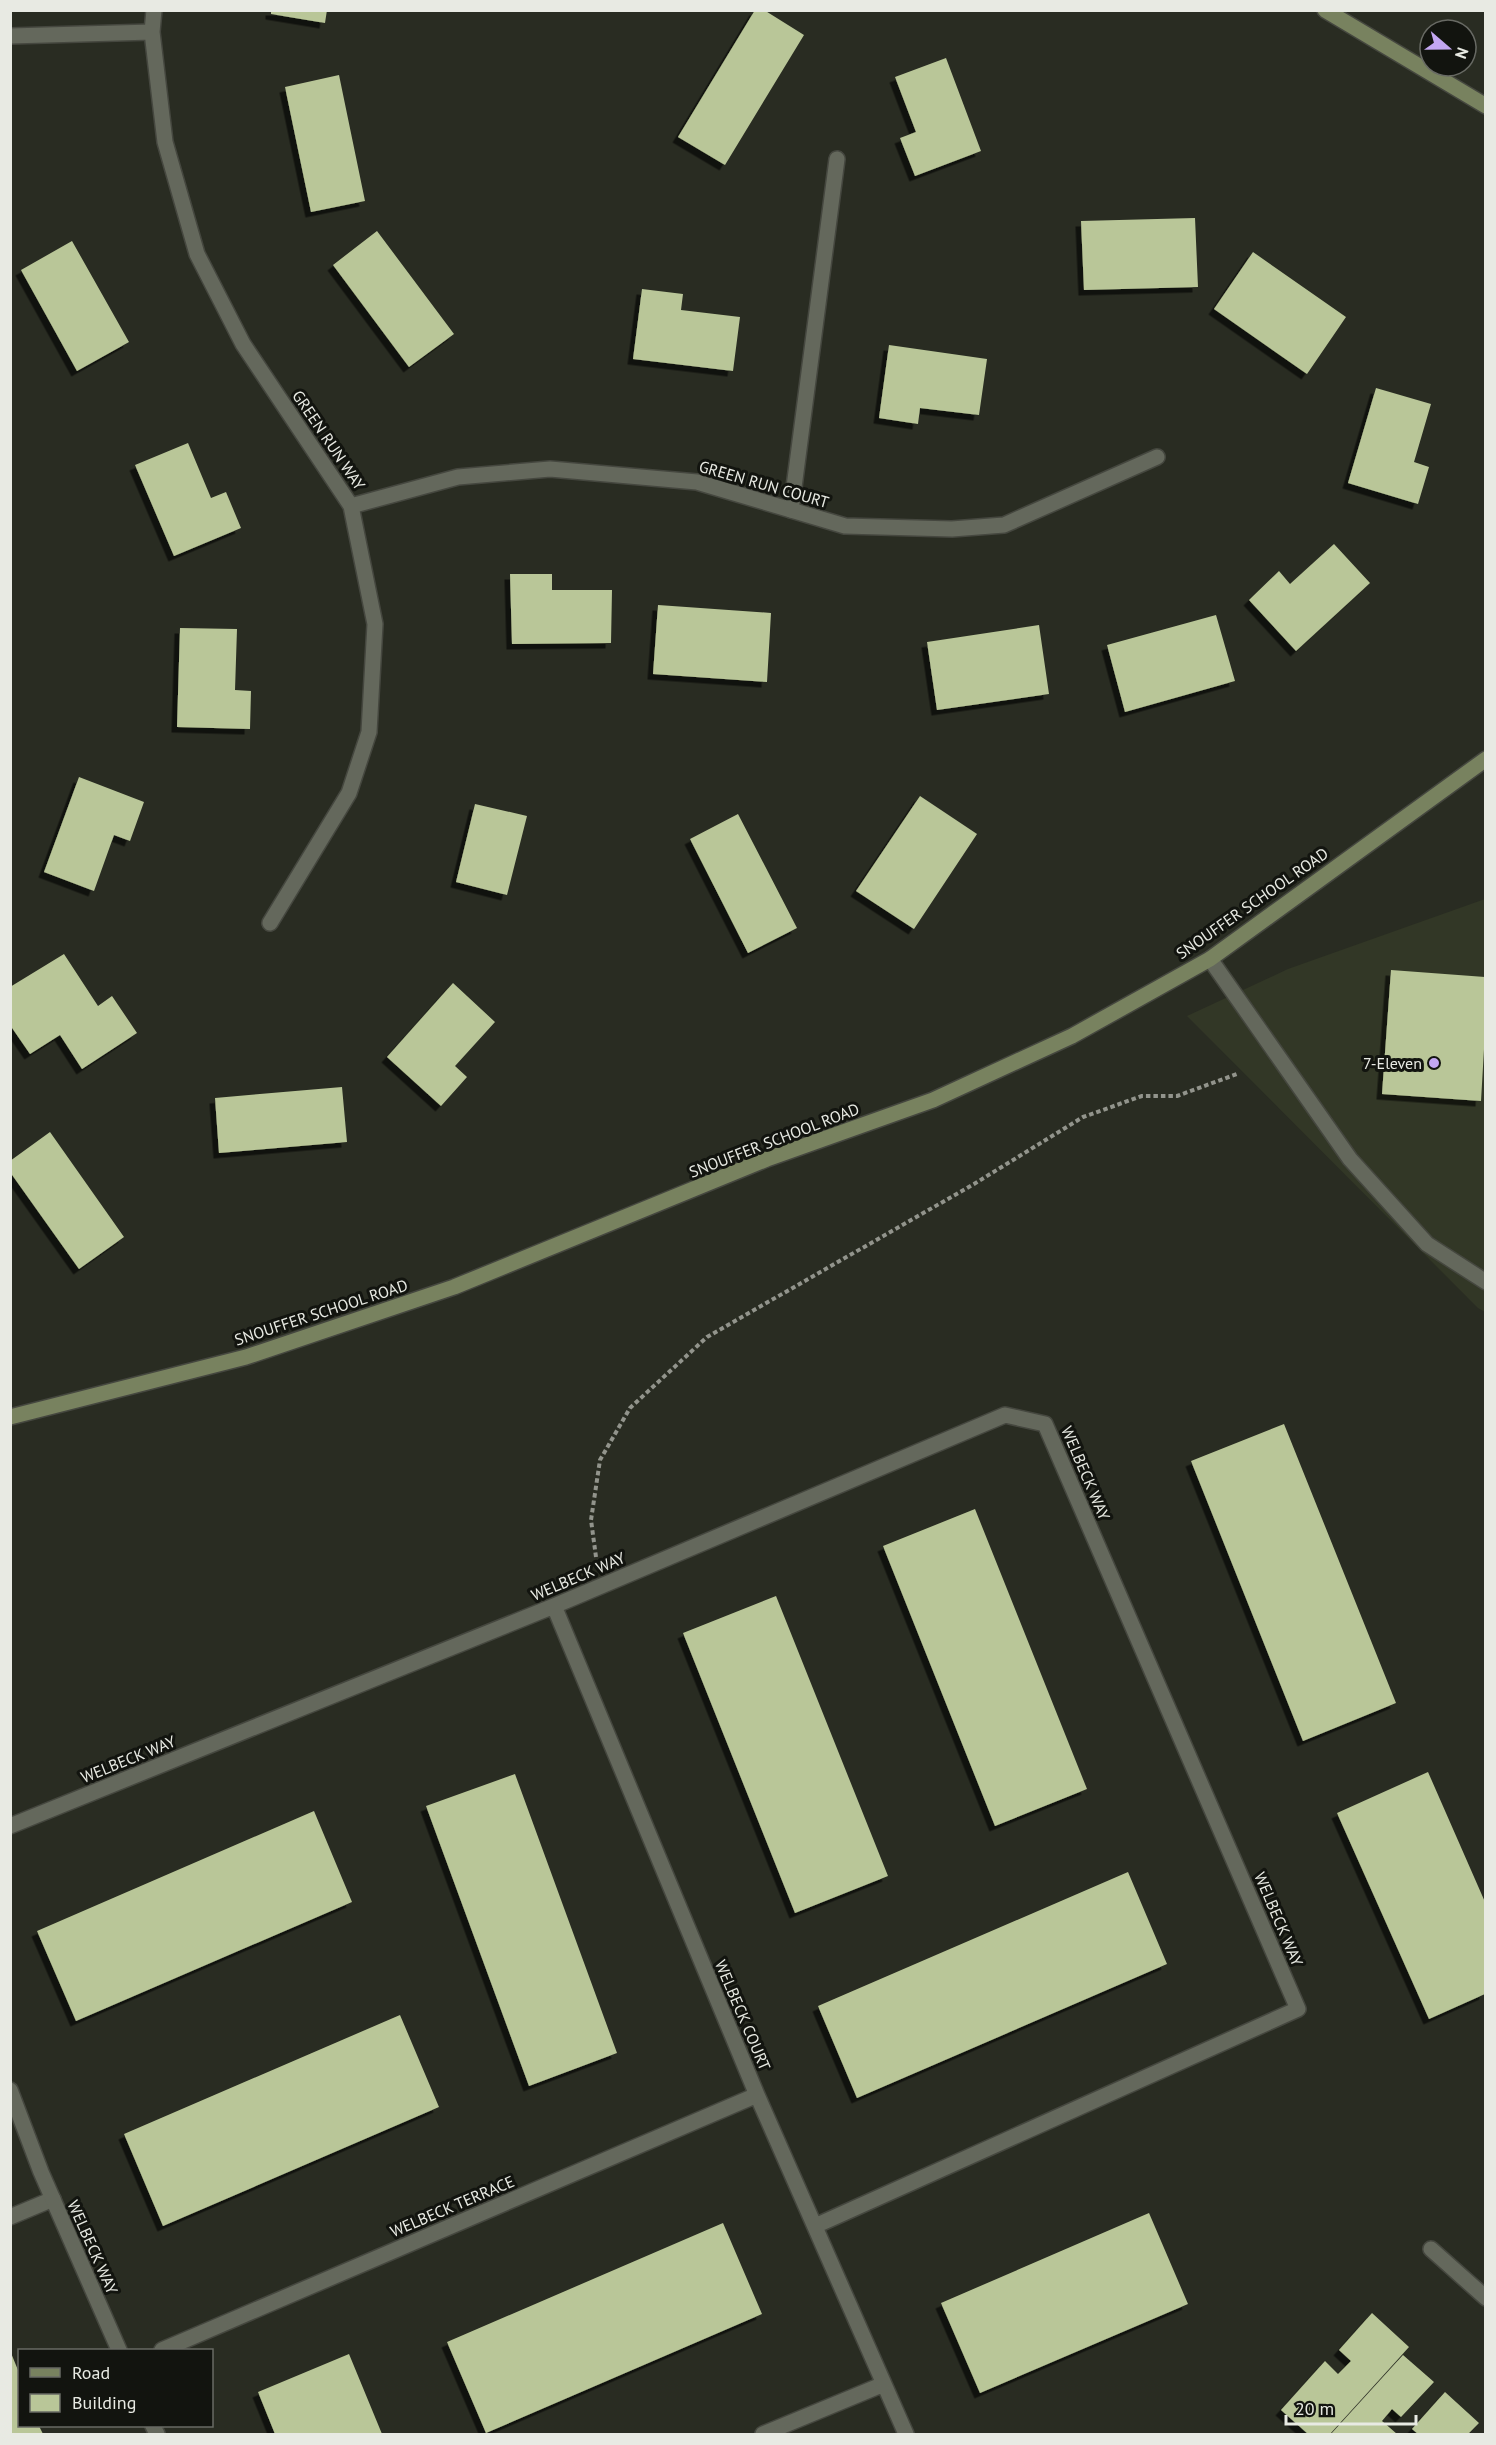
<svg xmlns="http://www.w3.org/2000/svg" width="1496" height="2445" viewBox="0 0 1496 2445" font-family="'PT Sans',sans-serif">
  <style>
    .built { fill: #323726 }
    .building { fill: #b9c698; filter: url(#shadow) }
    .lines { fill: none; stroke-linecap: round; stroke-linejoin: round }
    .lane-casing { stroke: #45473f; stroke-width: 18 }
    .street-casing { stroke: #45473f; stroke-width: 18 }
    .secondary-casing { stroke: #45473f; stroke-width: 18 }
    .path { stroke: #92948c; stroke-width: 4; stroke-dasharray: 4.5 3; stroke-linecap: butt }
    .lane { stroke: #64685c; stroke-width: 15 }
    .street { stroke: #64685c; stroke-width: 15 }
    .secondary { stroke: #78825f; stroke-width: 15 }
    .poi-dot { fill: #c3a7f2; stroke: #12140f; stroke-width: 2 }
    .labels { text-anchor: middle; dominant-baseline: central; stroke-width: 6; stroke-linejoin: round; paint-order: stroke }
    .street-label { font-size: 16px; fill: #e8eae3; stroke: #12140f }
    .poi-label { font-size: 16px; fill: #e8eae3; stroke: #12140f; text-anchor: end }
  </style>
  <defs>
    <filter id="shadow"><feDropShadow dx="-5.5" dy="5.5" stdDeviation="0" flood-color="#0009"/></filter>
  </defs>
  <rect width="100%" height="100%" fill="#292c22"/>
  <path class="built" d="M1485,899V1312L1478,1308L1187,1016L1288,969Z"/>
  <path class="building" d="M271,10H327L325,23L271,14Z
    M755,10H764L804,35L725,165L678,137Z
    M946,58L981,151L915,176L900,138L916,132L895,77Z
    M339,75L365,201L311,212L285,87Z
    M1195,218L1198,287L1084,290L1081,221Z
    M377,231L454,334L409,367L333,265Z
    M72,241L129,342L77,371L21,270Z
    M1253,252L1346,317L1307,374L1214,309Z
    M642,289L683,294L681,310L740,317L733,371L633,359Z
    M889,345L987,359L979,415L920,408L918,424L879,418Z
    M1376,388L1431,404L1414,462L1429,467L1418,504L1348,483Z
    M188,443L211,498L226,492L241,528L174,556L135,465Z
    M1334,544L1370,583L1296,651L1249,600L1279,571L1290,584Z
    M510,574H552V590H612L611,643L512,644Z
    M658,605L771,613L767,682L653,674Z
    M1216,615L1235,681L1125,712L1107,645Z
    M1039,625L1049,694L937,710L927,642Z
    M180,628L237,629L235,690L251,691L250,729L177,727Z
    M79,777L144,802L130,841L114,835L94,891L44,872Z
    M920,796L977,834L914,929L856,891Z
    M475,804L527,816L507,895L456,882Z
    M738,814L797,928L748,953L690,839Z
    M64,954L98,1006L112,996L137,1033L82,1069L60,1035L30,1054L10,1025V987Z
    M1391,970L1485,977V1032L1481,1101L1382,1094Z
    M453,983L495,1022L455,1066L467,1077L441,1106L387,1057Z
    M342,1087L347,1142L219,1153L215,1098Z
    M50,1132L124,1237L79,1269L10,1172V1161Z
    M1284,1424L1396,1703L1303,1741L1191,1461Z
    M975,1509L1087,1789L995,1826L883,1546Z
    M776,1596L888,1876L795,1913L683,1633Z
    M1428,1772L1485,1902V1994L1429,2019L1337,1813Z
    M515,1774L617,2053L529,2086L426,1806Z
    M314,1811L352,1902L76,2021L37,1931Z
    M1128,1872L1167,1964L857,2098L818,2006Z
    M400,2015L439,2107L163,2226L124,2134Z
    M1149,2213L1188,2304L980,2393L941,2303Z
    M723,2223L762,2314L486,2433L447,2342Z
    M1372,2313L1409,2347L1330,2434H1308L1281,2410L1325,2361L1338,2374L1351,2361L1339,2350Z
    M11,2353L20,2375V2426H39L43,2434H10Z
    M349,2354L382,2434H275L258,2392Z
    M1403,2355L1434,2382L1401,2417L1392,2409L1382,2421L1397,2434H1331Z
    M1445,2392L1479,2423L1468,2434H1418L1412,2429Z"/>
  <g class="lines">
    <defs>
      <path id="lane" d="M791,510L837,159
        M1210,959L1350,1159L1427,1244L1486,1282
        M10,2217L53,2199"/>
      <path id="street" d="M154,10L152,32L165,142L197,254L243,344L351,506L375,624L369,732L349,793L270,923
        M10,36L152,32
        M351,506L458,477L550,469L697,482L845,526L952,529L1004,525L1157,457
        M554,1606L757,2095L906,2434
        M10,1826L554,1606L1005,1415L1045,1424L1298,2009L815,2226
        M10,2090L41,2172L119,2350
        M1431,2249L1486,2298
        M162,2350L757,2095
        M153,2426L157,2434
        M763,2434L884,2384"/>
      <path id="secondary" d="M1325,10L1486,106
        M10,1417L246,1357L454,1287L767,1159L933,1100L1072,1036L1210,959L1486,759"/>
    </defs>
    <use href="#lane" class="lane-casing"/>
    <use href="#street" class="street-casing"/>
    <use href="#secondary" class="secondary-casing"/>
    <path class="path" d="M596,1557L591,1520L600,1460L630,1408L707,1337L974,1184L1083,1117L1142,1096H1177L1237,1074"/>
    <use href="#lane" class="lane"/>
    <use href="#street" class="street"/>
    <use href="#secondary" class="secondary"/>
  </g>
  <circle class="poi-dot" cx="1434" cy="1063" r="6"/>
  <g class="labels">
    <g class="street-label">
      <text transform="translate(329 440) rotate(56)">GREEN RUN WAY</text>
      <text transform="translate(764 484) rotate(16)">GREEN RUN COURT</text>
      <text transform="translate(1252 903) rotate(-35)">SNOUFFER SCHOOL ROAD</text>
      <text transform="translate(774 1140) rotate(-21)">SNOUFFER SCHOOL ROAD</text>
      <text transform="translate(321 1312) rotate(-18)">SNOUFFER SCHOOL ROAD</text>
      <text transform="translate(1086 1473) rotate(67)">WELBECK WAY</text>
      <text transform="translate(578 1576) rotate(-23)">WELBECK WAY</text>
      <text transform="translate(128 1759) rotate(-22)">WELBECK WAY</text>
      <text transform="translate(1279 1919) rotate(67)">WELBECK WAY</text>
      <text transform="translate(743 2015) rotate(67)">WELBECK COURT</text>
      <text transform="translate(452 2206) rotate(-23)">WELBECK TERRACE</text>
      <text transform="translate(93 2247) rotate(66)">WELBECK WAY</text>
    </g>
    <g class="poi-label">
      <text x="1422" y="1063">7-Eleven</text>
    </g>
  </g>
  <rect width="1496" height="2445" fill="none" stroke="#e8eae3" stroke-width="24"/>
  <rect x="18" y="2349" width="195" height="78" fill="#12140f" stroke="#686a64" stroke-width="1.5"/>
  <rect x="30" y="2368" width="30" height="9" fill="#78825f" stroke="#686a64" stroke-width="1.5"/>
  <text x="72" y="2379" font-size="18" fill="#e8eae3">Road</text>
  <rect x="30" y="2394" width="30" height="18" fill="#b9c698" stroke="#686a64" stroke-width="1.5"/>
  <text x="72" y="2409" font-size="18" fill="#e8eae3">Building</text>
  <g transform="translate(1448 48) rotate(110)"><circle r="28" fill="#12140f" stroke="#686a64" stroke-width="1.5"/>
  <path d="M0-4.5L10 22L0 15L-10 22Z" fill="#c3a7f2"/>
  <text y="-9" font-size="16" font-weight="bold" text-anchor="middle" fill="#e8eae3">N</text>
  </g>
  <path d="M1286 2415v9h130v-9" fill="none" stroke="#e8eae3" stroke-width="3"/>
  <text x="1295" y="2415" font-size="18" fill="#e8eae3" stroke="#12140f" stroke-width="4.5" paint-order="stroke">20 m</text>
</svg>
